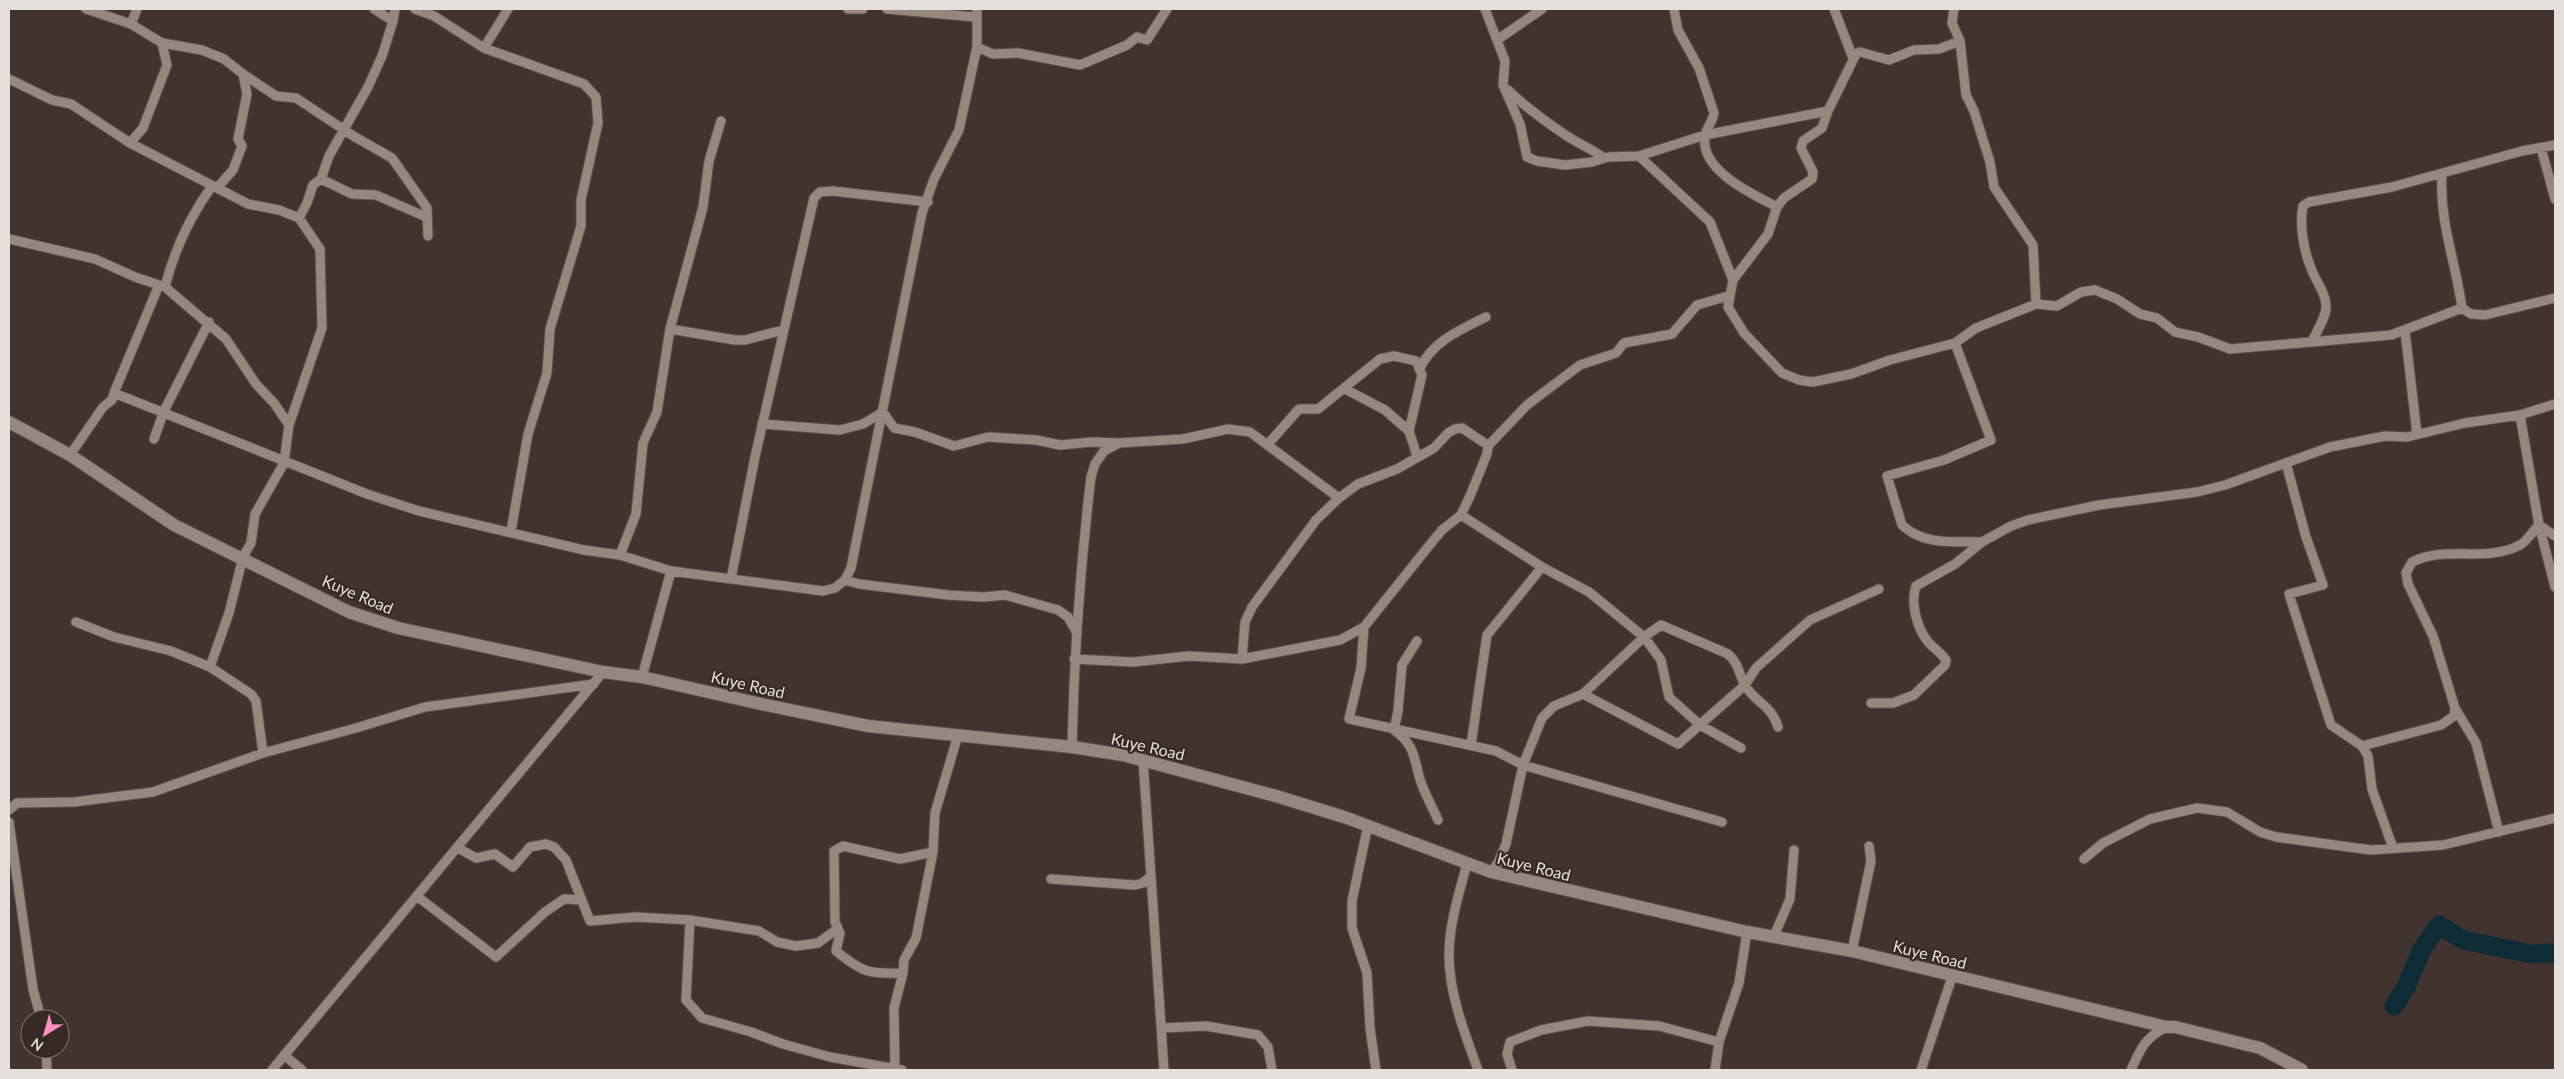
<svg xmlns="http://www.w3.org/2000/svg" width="2564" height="1079" viewBox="0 0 2564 1079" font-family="Lato,sans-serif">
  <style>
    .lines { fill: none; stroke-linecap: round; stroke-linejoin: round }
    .river { stroke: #0e2c36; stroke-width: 19 }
    .street-casing { stroke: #5d534d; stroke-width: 11 }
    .secondary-casing { stroke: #5d534d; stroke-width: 14 }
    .street { stroke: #96877f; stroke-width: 9 }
    .secondary { stroke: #96877f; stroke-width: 12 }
    .labels { text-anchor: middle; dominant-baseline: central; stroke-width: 4.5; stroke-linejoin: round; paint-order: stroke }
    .street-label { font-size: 16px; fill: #e7dfdb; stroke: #362a24 }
  </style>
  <rect width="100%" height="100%" fill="#41342e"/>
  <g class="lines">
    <path class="river" d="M2394,1006L2406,987L2422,949L2439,925L2463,940L2531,954L2555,953"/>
    <defs>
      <path id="street" d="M86,9L131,24L162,43L167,65L143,128L130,143L248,204L279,210L299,218
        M374,9L393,21
        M415,9L434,16L484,48L584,84L596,97L598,123L581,200V226L550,329L547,373L528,434L511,531
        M848,9H863
        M887,9L975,17
        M1485,9L1505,61L1503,85L1520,124L1527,157L1537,161L1565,165L1592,162L1608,157L1639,156L1705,135L1828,111
        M1674,9L1678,30L1699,68L1714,113C1713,121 1707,127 1705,135C1699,171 1753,194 1777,207
        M1834,9L1853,58
        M1954,9L1952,23L1960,41L1966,95L1974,111L1990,162L1994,187L2033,245L2036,304L2057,306L2081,292L2095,290L2117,299L2140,314L2157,318L2175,332L2198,337L2230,349L2391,335L2462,308C2456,263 2439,221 2442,175
        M131,24L137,9
        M1497,40L1542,9
        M1960,41L1939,49L1914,50L1889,60L1860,52L1856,54L1828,111L1822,128L1803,141L1801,148L1813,172L1812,179L1784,198L1777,207L1768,234L1733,280L1728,307L1744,333L1782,373L1799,380L1813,382L1851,374L1890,360L1955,343L1976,328L2036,304
        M162,43L202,50L224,59L243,74L247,94L238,139L242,146L233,170L217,188
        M977,47L993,54L1018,53L1080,65L1127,45L1137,37L1147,40L1167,9
        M484,48L508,9
        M243,74L276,96L296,98L355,137L392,158L427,208L428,236
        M9,79L52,100L71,104L130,143
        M1508,90C1526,108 1546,122 1567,136C1579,144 1592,149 1604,158
        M2541,148L2555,199
        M1639,156L1710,222L1733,280
        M321,179L352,194L376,195L426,217
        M9,239L95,259L135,277L165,287L226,339L256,384L274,403L289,425
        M165,287C174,251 191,215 212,186
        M2462,308L2471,314L2485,315L2555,298
        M670,329L735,340H745L783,330
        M2405,331L2417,434
        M2312,341C2317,331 2327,316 2326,305C2325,290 2315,281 2311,268C2304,251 2299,225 2303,206L2309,202L2392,187L2522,151L2555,145
        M1955,343L1991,440L1944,460L1887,476L1902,525C1924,546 1954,541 1982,542
        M1420,368C1433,341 1460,330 1486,317
        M1345,389L1385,410L1409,431
        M114,393L159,285
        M2520,415L2539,525L2555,587
        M762,424L840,430L863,424L883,412L894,428L915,432L954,446L988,437L1036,440L1060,445L1092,442L1119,443
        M154,439L164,411L209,322
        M1268,444L1299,409H1318L1380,359L1394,356L1416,361L1422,375L1409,431L1417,456
        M70,455L103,407L112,400L114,393L367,494L419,511L584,550L620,555L671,571L823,591L835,588L845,580L851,568L922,213L934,179L959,130L977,47V9
        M2286,463L2306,537L2323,585L2289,594L2331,725L2362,746L2368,756L2372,789L2393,848
        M1461,515L1542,567L1589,592L1644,637L1661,660L1669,697L1700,725L1741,748
        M620,555L636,514L643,443L657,412L670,329L703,207L709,161L721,121
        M731,579L755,457L814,198L820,192L833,191L928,202
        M845,580L859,584L948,595L984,597L1005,595L1058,610L1068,617L1077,633
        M76,622L114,637L171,651L210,667L251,694L256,701L263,753
        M1364,627L1361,668L1349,719L1496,751L1523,765L1722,822
        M1417,641L1402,665L1398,711L1394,730C1413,743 1414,756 1419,776C1423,791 1432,806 1438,820
        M1074,659L1133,662L1189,656L1242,659L1340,640L1364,627L1428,547L1442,530L1461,515L1470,496L1487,454L1488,446L1527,405L1580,365L1616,353L1624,343L1672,334L1697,305L1728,296
        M1242,659L1245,622L1252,607L1316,520L1339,498L1358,484L1397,469L1434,448L1448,433L1455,429L1462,428L1489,446
        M210,667L229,613L243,557L251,543L255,514L284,463L289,425L322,328L320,249L299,218L307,203L313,185L321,179L329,156L368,87L382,56L393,21L395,9
        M642,677L671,571
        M1583,694L1678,744L1745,685L1756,668L1810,620L1879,589
        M1871,703H1893L1914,695L1945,665L1946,660C1941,653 1935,649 1929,643C1917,629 1910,603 1916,586L1955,564L1982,542L2011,526L2028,520L2099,505L2197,492L2225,485L2330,447L2385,436L2407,437L2465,423L2520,415L2555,404
        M2455,708L2476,743L2499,832
        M1471,745L1487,635L1542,567
        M2362,746L2441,725L2454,716L2455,708L2433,636L2408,584L2406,573L2412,562C2445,545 2486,563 2520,545C2527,541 2533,531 2539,525L2555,536
        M1072,747C1074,655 1080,568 1091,477L1095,464L1104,451L1119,443L1183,439L1228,429L1250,432L1339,498
        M9,810L17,803L74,802L153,792L263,753L356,728L425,707L594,684
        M9,822L33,989L41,1019
        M1368,825L1352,901V928L1367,973L1370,1028L1376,1070
        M458,848L476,858L495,854L513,867L530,847L546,844L554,847L566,860L590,921L635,917L690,920L759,931L777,942L796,946L818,943L837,929
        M2084,859L2103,843L2150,819L2197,808L2227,812L2260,832L2276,837L2371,850L2443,845L2555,818
        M1467,864C1459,893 1449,925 1449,955C1449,994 1465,1034 1478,1070
        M1491,872L1498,863L1506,844L1523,765L1542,718L1554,706L1583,694L1644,637L1661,625L1728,654C1741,665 1739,680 1749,691C1760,704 1773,709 1778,727
        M1151,876L1164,1070
        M1051,879L1135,885L1143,883L1151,876L1143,760
        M418,897L496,957L545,912L564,899L581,900
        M690,920L686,1000L702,1018L751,1032L783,1044L830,1057L902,1070
        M1774,936L1790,899L1794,850
        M1852,951L1871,861L1869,846
        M903,973C869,974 863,973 836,951L840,933L835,922L834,851L843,846L900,859L933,852
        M1162,1028L1206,1026L1258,1035L1268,1047L1272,1070
        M46,1049L47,1070
        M284,1055L302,1070
        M272,1070L603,672
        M895,1070L894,1008L903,973L904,960L916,938L933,852L935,813L958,735
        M1512,1070L1507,1054L1510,1042L1541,1030L1588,1021L1659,1026L1719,1042L1739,983L1747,932
        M1715,1070L1719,1042
        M1921,1070L1952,977
        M2131,1070C2141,1048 2144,1039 2166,1027"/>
      <path id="secondary" d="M9,422L70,455L174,525L349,612L398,628L603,672L642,677L761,704L868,726L1072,747L1123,755L1276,796L1347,818L1491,872L1747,932L1852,951L2166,1027H2175L2260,1048L2302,1070"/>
    </defs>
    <use href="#street" class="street-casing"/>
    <use href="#secondary" class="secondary-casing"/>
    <use href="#street" class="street"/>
    <use href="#secondary" class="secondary"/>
  </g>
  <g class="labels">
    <g class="street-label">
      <text transform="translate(358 594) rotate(23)">Kuye Road</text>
      <text transform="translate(748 684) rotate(13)">Kuye Road</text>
      <text transform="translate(1148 746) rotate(13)">Kuye Road</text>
      <text transform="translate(1534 866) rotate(14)">Kuye Road</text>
      <text transform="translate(1930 954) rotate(14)">Kuye Road</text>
    </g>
  </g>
  <rect width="2564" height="1079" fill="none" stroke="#e7dfdb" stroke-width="20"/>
  <g transform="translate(45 1034) rotate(217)"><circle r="24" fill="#362a24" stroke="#7d726d"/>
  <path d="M0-4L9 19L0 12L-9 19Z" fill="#fc8fc1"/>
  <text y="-8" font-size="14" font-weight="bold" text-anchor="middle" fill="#e7dfdb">N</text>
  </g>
</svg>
